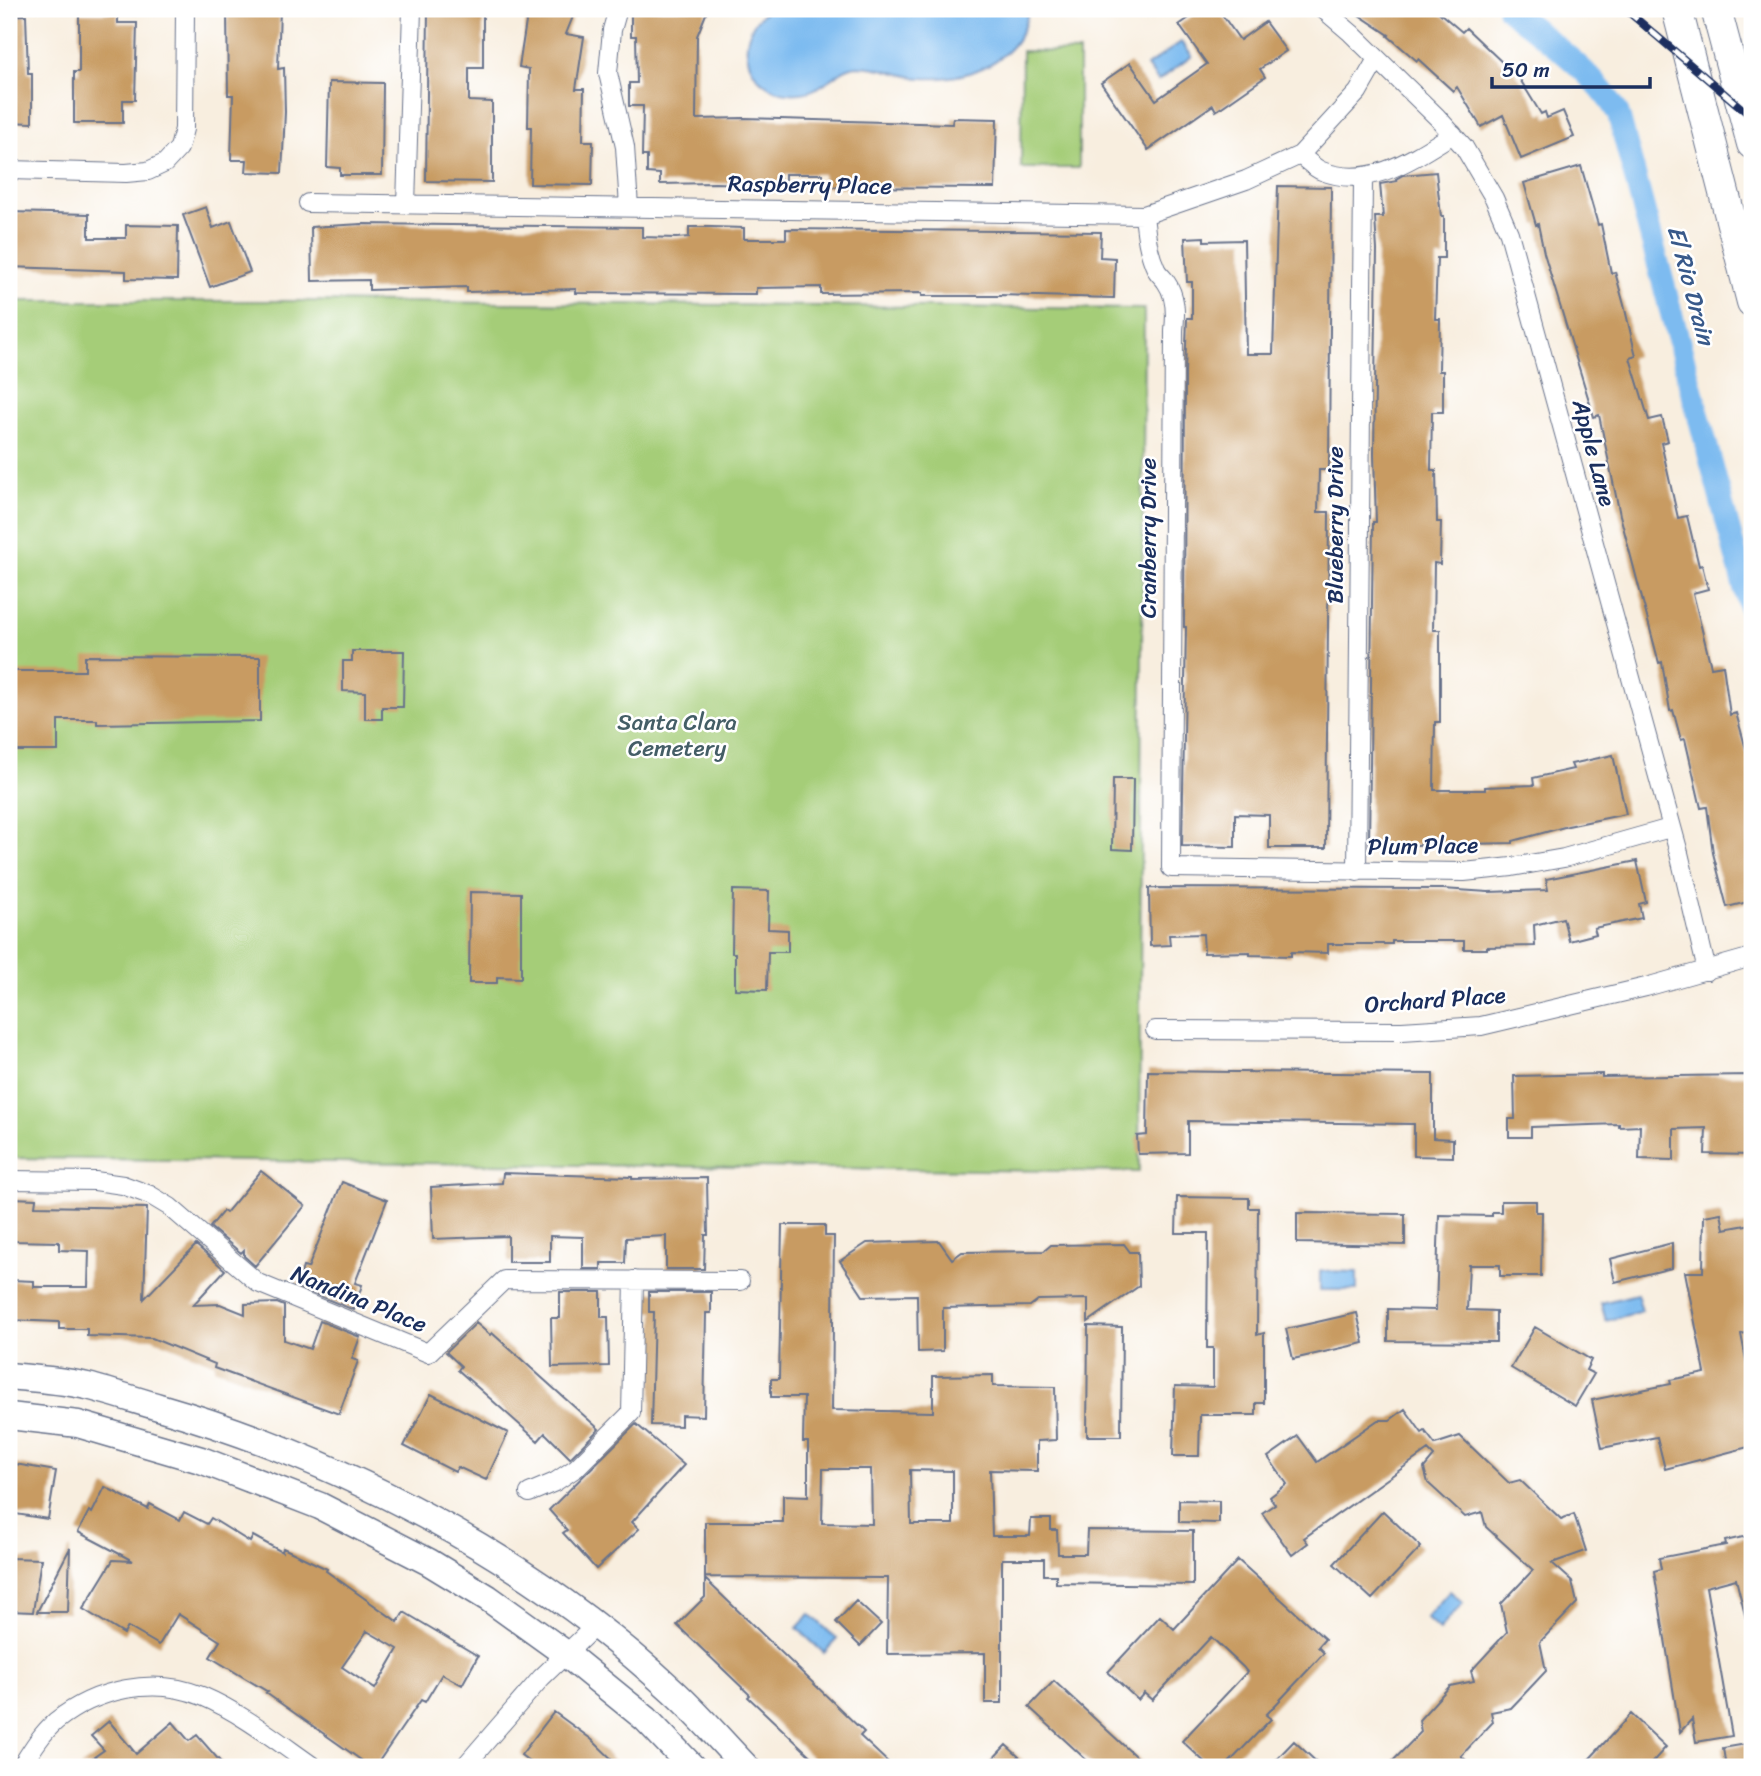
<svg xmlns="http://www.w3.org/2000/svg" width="1761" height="1776" viewBox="0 0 1761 1776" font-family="Sriracha,sans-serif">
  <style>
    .green { fill: #a5cd78; stroke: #607e6b; stroke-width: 2 }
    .water { fill: #7dbbf0; stroke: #4c75a7; stroke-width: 2 }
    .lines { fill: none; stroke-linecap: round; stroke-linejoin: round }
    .canal { stroke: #7dbbf0; stroke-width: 23 }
    .building { fill: #c89b62; fill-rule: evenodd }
    .minor-casing { stroke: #68728b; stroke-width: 20 }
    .secondary-casing { stroke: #68728b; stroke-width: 29 }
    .primary-casing { stroke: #68728b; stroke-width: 32 }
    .minor { stroke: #fff; stroke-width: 18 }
    .secondary { stroke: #fff; stroke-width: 26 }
    .primary { stroke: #fff; stroke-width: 30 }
    .rail-casing { stroke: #1b2f5e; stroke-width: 8 }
    .rail { stroke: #fff; stroke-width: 5; stroke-dasharray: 16; stroke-linecap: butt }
    .labels { text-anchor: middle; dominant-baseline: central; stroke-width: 5; stroke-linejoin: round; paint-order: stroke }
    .street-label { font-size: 23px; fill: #1b2f5e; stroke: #fff }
    .park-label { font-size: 23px; fill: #445e66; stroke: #fff }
    .water-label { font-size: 24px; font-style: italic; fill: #38598a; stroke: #fff }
  </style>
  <rect width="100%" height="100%" fill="#fff"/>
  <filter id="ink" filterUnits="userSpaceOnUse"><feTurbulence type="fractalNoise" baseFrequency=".0143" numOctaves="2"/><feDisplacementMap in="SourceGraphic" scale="14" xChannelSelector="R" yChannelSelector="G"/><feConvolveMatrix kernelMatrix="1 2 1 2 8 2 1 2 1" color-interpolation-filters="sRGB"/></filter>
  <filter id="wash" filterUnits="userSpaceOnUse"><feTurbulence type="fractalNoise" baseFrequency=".00686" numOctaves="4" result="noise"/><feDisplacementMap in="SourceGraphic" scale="28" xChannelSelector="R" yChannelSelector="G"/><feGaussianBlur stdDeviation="1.57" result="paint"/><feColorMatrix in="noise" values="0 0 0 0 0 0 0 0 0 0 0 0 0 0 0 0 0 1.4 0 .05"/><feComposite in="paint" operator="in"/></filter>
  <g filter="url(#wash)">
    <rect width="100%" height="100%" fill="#f8eedf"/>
    <path class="green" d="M1022,51L1079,52V168H1021Z
      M9,301H300L1144,309L1139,1172L9,1158Z"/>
    <path class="water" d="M769,9H1028V11C1020,62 967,81 921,78C901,76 880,66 858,66C838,67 824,91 801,93C750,99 726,38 769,9Z
      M1181,42L1192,56L1158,81L1147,66Z
      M1320,1271L1357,1272V1290H1320Z
      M1637,1294L1642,1311L1606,1321L1601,1303Z
      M1450,1591L1463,1603L1439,1630L1426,1618Z
      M810,1614L837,1639L824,1653L797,1628Z"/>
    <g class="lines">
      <path class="canal" d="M1509,9C1548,41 1592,70 1618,113L1752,616"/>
    </g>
    <g id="blocks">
      <path class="building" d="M245,9H280L278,69L284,68L285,112L282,173L246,172L247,160H231L233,95H228L227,11L245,12Z
        M428,9H483V68H469V101L492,102V182L426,181Z
        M528,9H576L566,34L584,37L576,89H584L583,141H593L592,185L530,184L531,127H528L529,69L519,67Z
        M631,9H708L697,36L696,119L744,118L952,124L953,118L997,119L995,188L823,187V174H785V185L715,183L660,184V174L647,173V156H642L643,106H629V83H637L636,36H631Z
        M1202,9H1218L1240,40L1265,22L1286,51L1260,69L1265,77L1216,111L1213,105L1148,150L1101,83L1130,63L1156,100L1207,64L1179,25Z
        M1350,9H1435L1462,32L1466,28L1506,66L1510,63L1541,114L1545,112L1547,118L1563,111L1574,137L1521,159L1503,115L1481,127L1457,87L1453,91L1418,59L1417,61L1388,36L1389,35Z
        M79,13H118V23H137L135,100H123V123H74V72H79Z
        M26,15L28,73H32V123L9,122V16Z
        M329,82L383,83L382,175H340V168L327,167Z
        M1581,166L1598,225L1601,224L1611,273L1615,272L1624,305L1636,356L1630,358L1649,420L1662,417L1668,441L1661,443L1678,518L1687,516L1699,566L1702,565L1708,589L1693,593L1711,667L1723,665L1730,715L1736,713L1752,771V901L1727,907L1713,853L1707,807L1701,808L1685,739L1681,740L1673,710L1670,711L1662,662L1659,663L1620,515L1599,415L1594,417L1544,253L1538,224L1536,225L1524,183Z
        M1436,172L1441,216H1444V258H1437L1435,319H1440L1439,371H1443V412H1432L1431,470H1436L1437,522H1441L1440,564L1434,563L1433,630H1440V722H1435L1434,790H1485V787L1534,785L1533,778L1573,769L1571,764L1613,755L1626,814L1568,826L1513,841V843L1369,846L1373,522H1376L1374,454L1377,250L1375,217H1383L1380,184L1397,181L1396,179L1403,175Z
        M1278,186L1331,187L1329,470H1319L1318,512H1329L1326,848H1269V815L1235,814V847L1182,846L1186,627H1184L1185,372L1187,318H1192V282H1187L1185,238L1204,237V241L1244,240L1246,354H1273Z
        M206,207L213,228L231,221L250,272L210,287L183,215Z
        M9,212L89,214V238H126V225L178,226L177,280L126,279V271L9,267Z
        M362,224L642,227V237L676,238L689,237V227H711L744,228V239H786V229L1101,232L1100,257L1115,258L1114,298L1000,295V296H922V293L821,294V287L756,288V294L576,293V289L467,292V287L369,290V280L312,281L311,227Z
        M352,651H404L403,707H382V719H365V692L343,691V661H352Z
        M85,656L260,657V721L97,724V720H58V751H17L16,729H9V671H85Z
        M1113,779H1133L1132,850L1112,849Z
        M1637,861L1646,902L1639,904L1642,918L1594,928L1596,934L1569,941L1563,918L1534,925L1535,946L1487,947V949H1464V941H1392V944H1328V953L1291,952V956L1250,955V952L1204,953L1203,934L1169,935L1170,945L1150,946L1149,888L1443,889L1488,892L1548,890L1546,879Z
        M733,890L769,891L768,929L788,930V952H768L767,990L735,989V953H732Z
        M470,892L521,893V978L497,977V983H469Z
        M1148,1071L1433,1074V1138L1453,1139V1157L1414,1156V1124L1188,1121V1153L1138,1154L1137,1136L1147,1135Z
        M1602,1074V1077L1750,1075L1752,1155L1705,1154L1706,1128L1674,1129V1160L1639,1159L1640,1126L1619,1127V1124L1531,1127V1137H1509V1119H1515L1514,1076Z
        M261,1171L305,1206L255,1266L244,1256V1250L241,1253L210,1227L223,1211L226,1213Z
        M503,1173L632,1177V1179L707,1178L708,1235H705L704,1269H666V1236L626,1238L625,1263H601V1269H583V1237L550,1236V1262H508V1236L433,1239L431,1187L502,1183Z
        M342,1182L387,1200L355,1283L362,1285L354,1310L297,1287L303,1267L308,1268Z
        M1177,1197L1249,1198V1208H1258L1257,1335L1264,1333V1403H1256V1415H1200L1199,1456H1173L1175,1386L1213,1387V1348H1207L1208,1233H1176Z
        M12,1198L36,1199L35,1206L147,1208L144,1299L196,1245L225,1270L193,1305L220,1304L245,1314V1304L277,1303L284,1306V1340L310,1349L320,1321L360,1337L352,1359L358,1361L339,1414L214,1368L215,1364L152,1338L87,1336V1329H59V1322L10,1320L11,1280L34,1281V1287H88L89,1251L59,1250V1242L11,1241Z
        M1501,1201H1536V1212H1542L1541,1276H1500V1265H1469L1467,1310L1496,1311V1342L1388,1341V1309L1436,1310L1439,1215L1492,1216V1212H1501Z
        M1297,1213L1405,1214V1245L1297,1243Z
        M1721,1213L1724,1229L1752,1224V1309L1747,1310L1751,1332L1741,1334L1748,1370L1752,1369V1446L1665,1469L1657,1437L1602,1448L1592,1400L1671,1384L1670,1380L1705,1373L1685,1272H1703L1704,1216Z
        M782,1225H825V1236H834L832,1410L933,1412V1376L993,1375V1386L1055,1387L1056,1440L1037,1441V1471L990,1470L992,1536H1030L1031,1519H1051V1530H1057L1058,1554H1086L1087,1530L1193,1531V1585L1056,1583V1575H1044V1559H1002V1703H985V1653L887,1654L888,1578L705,1577V1522H783V1495L808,1496V1442H803L804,1397H771V1379H779ZM823,1469H871L872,1524L822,1523ZM910,1470L953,1471V1524H911Z
        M939,1241L952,1259L962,1252L1044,1251L1051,1245L1124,1244L1130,1252H1138L1139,1286L1088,1322V1299L1038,1300L1030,1306L943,1308V1351L918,1352L917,1295L863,1296L840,1261L867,1243Z
        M1672,1243V1268L1615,1282L1610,1259Z
        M560,1292H601V1317H608L609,1366L552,1367L551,1318H560Z
        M649,1292H711V1313H706L704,1416L681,1415V1426L651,1425L654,1312H649Z
        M1357,1313L1364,1343L1293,1359L1286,1329Z
        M476,1323L490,1335L492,1333L599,1429L570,1458L545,1433L538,1441L458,1370L461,1366L446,1352Z
        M1088,1326L1122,1327L1121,1436H1087Z
        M1535,1327L1591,1360L1586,1370L1594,1374L1575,1406L1511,1368Z
        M431,1394L508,1433L486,1480L458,1467L455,1472L404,1446Z
        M1405,1409L1422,1433L1425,1431L1435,1444L1460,1436L1509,1483L1520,1480L1561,1519L1574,1514L1586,1551L1552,1563L1572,1581L1577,1603L1540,1642L1546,1671L1511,1708L1491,1712L1493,1722L1461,1756L1474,1767H1387L1421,1732L1419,1720L1450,1686L1474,1681L1471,1671L1507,1632L1501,1604L1533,1570L1486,1527L1482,1512L1465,1517L1428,1483L1424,1468L1434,1456L1428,1450L1304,1538L1308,1543L1292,1555L1262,1513L1275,1504L1270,1497L1287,1484L1268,1457L1298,1436L1317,1462L1378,1420H1390Z
        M636,1424L684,1465L632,1522L639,1529L596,1569L563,1533L567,1530L549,1510Z
        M9,1463L56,1471L48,1519L9,1513Z
        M105,1487L148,1509L150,1504L180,1520L184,1512L207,1524L211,1518L250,1542L253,1536L282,1552L283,1548L327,1569L326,1571L398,1622L404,1612L478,1656L462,1685L442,1674L425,1702L421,1700L375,1767H371L266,1693L268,1692L210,1657L220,1641L178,1614L159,1645L128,1627L124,1634L83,1609L113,1560L133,1561L78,1532L89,1511L92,1513ZM367,1631L398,1649L375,1689L342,1667Z
        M1179,1500L1219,1501V1523L1179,1522Z
        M1383,1511L1421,1547L1372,1599L1334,1564Z
        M1752,1535V1619H1746L1736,1579L1706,1587L1732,1736L1696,1742L1692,1719L1680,1732L1654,1571L1661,1569L1659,1558L1726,1545L1725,1541Z
        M70,1548L68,1612H37Z
        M9,1558L41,1559L33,1612L9,1611Z
        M1238,1560L1325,1639L1318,1647L1324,1653L1266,1715L1271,1719L1225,1767H1210L1182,1741L1247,1672L1243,1667L1211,1637L1152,1700L1144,1693L1138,1700L1108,1672L1160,1616L1174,1629Z
        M705,1579L864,1732L860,1736L893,1767H822L748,1697L750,1695L677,1625L705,1597Z
        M856,1601L881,1624L860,1646L836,1622Z
        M1054,1681L1147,1767H1094L1029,1707Z
        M554,1712L591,1739L620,1767H537L521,1755Z
        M1631,1714L1666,1747L1648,1767H1582Z
        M109,1721L136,1754L173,1722L189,1741L197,1735L225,1767H80L104,1750L91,1736Z
        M1294,1741L1322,1767H1269Z
        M1752,1743V1767H1726L1723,1748Z
        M1006,1745L1030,1767H985Z"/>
    </g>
  </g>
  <g filter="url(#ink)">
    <use href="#blocks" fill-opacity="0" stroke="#68728b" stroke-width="2"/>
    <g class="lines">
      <defs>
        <path id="minor" d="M618,9L612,30L608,73L625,147L629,207
          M1323,9L1351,33L1437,117L1464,147L1494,198L1509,233L1679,853L1707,971
          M1300,155C1307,160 1314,168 1322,171C1370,190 1414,158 1453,134
          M9,170L126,173L148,171L165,163L179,148L184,129L185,9
          M308,203L1144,215L1246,180L1300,155L1358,92L1377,59
          M406,205L412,9
          M1144,215C1146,234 1148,252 1156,269C1158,274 1163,277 1166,282C1176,296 1176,313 1174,330L1171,868L1464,872L1512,867L1564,858L1670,828
          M1357,872L1363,178
          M1155,1030L1402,1031L1481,1026L1646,987L1752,957
          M9,1180L95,1181L123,1185L150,1195L170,1207L258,1283L428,1353L504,1280L740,1281
          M529,1493L555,1482L576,1468L631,1413L634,1280
          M21,1767C31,1751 41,1734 56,1721C96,1689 154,1676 202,1696C242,1713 278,1742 314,1767
          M464,1767L541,1678L595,1626"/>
        <path id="secondary" d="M9,1376C35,1379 62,1380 87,1386C111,1392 135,1400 159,1407C345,1461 530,1558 673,1691C699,1715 722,1742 746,1767
          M9,1416L78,1424L201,1460L320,1506L429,1562L488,1598L566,1654L646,1719L692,1767"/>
        <path id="primary" d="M1677,9L1752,302
          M1716,9L1752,144"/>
      </defs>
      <use href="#minor" class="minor-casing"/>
      <use href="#secondary" class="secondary-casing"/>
      <use href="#primary" class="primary-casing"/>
      <use href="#minor" class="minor"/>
      <use href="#secondary" class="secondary"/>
      <use href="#primary" class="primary"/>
      <defs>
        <path id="rail" d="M1625,9L1752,117"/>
      </defs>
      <use href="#rail" class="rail-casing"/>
      <use href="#rail" class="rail"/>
    </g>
  </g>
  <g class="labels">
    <g class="street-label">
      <text transform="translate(810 185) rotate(1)">Raspberry Place</text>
      <text transform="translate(1594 453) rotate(75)">Apple Lane</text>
      <text transform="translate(1335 525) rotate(-90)">Blueberry Drive</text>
      <text transform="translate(1148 538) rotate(-90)">Cranberry Drive</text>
      <text transform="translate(1423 846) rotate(-1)">Plum Place</text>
      <text transform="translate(1435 1000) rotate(-4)">Orchard Place</text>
      <text transform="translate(359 1299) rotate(22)">Nandina Place</text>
    </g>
    <g class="park-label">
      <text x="677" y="722">Santa Clara<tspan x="677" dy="26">Cemetery</tspan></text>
    </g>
    <g class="water-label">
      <text transform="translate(1691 285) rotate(75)">El Rio Drain</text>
    </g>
  </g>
  <rect width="1761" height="1776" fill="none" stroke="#fff" stroke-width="35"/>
  <path d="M1492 77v10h158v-10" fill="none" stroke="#1b2f5e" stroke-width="3.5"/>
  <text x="1502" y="77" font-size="21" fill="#1b2f5e" stroke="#ffffff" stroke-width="5" paint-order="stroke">50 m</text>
</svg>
